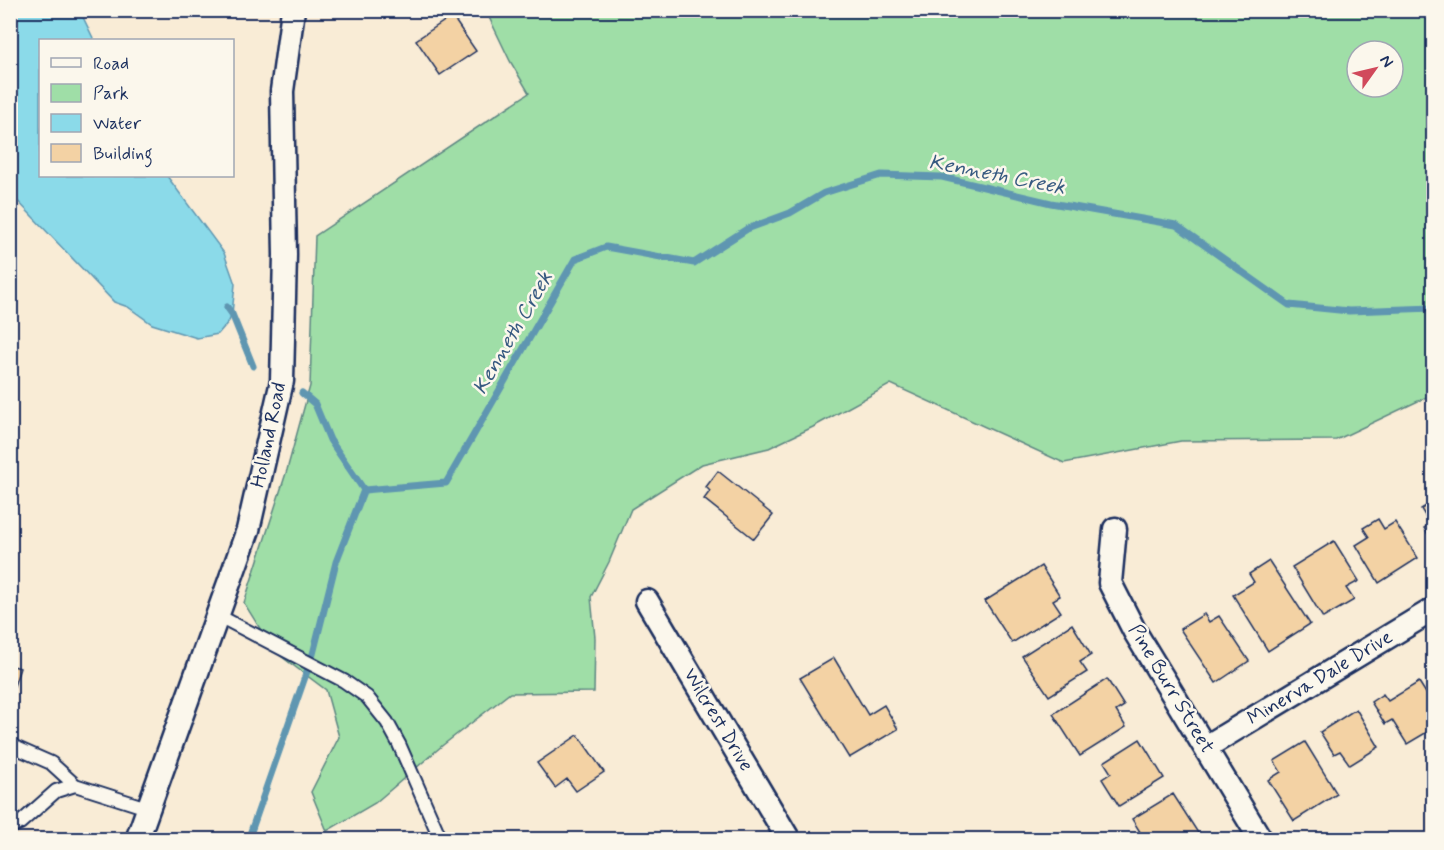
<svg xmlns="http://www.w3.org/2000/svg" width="1444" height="850" viewBox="0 0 1444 850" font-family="Mynerve,sans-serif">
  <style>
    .green { fill: #9fdea7; stroke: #5d8682; stroke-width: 1.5; fill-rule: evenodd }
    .water { fill: #8bdae9; stroke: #5e96b1; stroke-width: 1.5 }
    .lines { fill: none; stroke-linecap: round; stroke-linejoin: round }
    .stream { stroke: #5e96b1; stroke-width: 7 }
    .building { fill: #f3d2a4; stroke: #1b2f5e; stroke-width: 1.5 }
    .service-casing { stroke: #1b2f5e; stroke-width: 16 }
    .minor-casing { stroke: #1b2f5e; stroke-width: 27 }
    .service { stroke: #fbf7ec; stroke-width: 12 }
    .minor { stroke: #fbf7ec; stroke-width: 22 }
    .labels { text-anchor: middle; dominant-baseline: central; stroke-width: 5; stroke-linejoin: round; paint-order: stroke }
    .street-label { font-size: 20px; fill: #1b2f5e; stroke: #fbf7ec }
    .water-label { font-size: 21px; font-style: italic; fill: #375a81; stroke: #fbf7ec }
  </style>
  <rect width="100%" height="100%" fill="#f9ecd6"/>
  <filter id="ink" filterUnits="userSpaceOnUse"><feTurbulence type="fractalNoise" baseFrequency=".0167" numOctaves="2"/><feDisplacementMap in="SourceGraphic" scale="12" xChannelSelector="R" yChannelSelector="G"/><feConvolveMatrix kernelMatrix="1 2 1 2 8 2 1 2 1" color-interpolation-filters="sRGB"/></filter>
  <g filter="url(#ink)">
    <path class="green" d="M486,11H1433V394L1336,440L1181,441L1064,463L891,384L813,427L769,448L702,464L631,509L609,562L591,597L595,638L594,692L510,693L443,745L375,803L327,831L311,792L339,737L326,690L274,651L244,603L287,470L310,386L315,236L529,93L510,61ZM1357,51H1393V87H1357Z"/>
    <path class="water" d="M11,10L80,11L94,40H40V176H167L224,253L235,284L232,314L229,321L218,334L197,338L152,324L128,307L114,302L11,194Z"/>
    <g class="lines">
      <path class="stream" d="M227,307L232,314L253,366
        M302,393L315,404L330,440L364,490L446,483L575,259L606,247L694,263L747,229L790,213L824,193L881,175L942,177L1051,203L1176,225L1289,305L1349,311L1434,308
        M248,840L313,654L336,562L364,490"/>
    </g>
    <path class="building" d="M452,16L476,51L440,75L416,40Z
      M718,471L773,515L754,539L704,499L710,491L706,487Z
      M1434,501V544L1424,528L1430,524L1421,509Z
      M1378,519L1384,529L1395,522L1418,558L1379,583L1356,545L1369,537L1363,528Z
      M1334,541L1359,581L1346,588L1354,600L1323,618L1292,567Z
      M1269,561L1310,624L1268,651L1233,595L1254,582L1249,574Z
      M1041,566L1060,596L1053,600L1061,612L1012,643L985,601Z
      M1204,614L1209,622L1219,616L1249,661L1216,683L1180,629Z
      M1072,624L1091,655L1080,662L1087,672L1049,696L1022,656Z
      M834,658L868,715L884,705L898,729L849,758L800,678Z
      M10,665L20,668L10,698Z
      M1107,679L1124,706L1116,711L1126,727L1080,756L1053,714Z
      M1419,682L1434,706V728L1407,744L1392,720L1385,724L1371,702L1383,694L1388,701Z
      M1356,709L1379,747L1350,765L1340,751L1334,754L1320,732Z
      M578,735L604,772L576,791L567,779L555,788L537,763Z
      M1140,739L1164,778L1119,806L1102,779L1111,773L1104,762Z
      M1305,742L1337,794L1294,821L1268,780L1281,772L1274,761Z
      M1173,794L1200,836L1194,840H1145L1132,819Z"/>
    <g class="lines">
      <defs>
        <path id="service" d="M217,615L344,681L367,697L387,722L399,744L441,840
          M10,745L51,763L75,785
          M10,827L20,823L56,791L75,785L147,808"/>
        <path id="minor" d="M1115,529L1110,583L1135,632L1261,840
          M647,601L789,840
          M1206,747L1434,609
          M137,840L248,530L282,381L285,255L282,91L293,10"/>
      </defs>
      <use href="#service" class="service-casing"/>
      <use href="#minor" class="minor-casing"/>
      <use href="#service" class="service"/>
      <use href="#minor" class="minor"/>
    </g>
  </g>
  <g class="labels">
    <g class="street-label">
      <text transform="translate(269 435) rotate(-78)">Holland Road</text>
      <text transform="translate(1320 678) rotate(-31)">Minerva Dale Drive</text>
      <text transform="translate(1171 689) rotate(59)">Pine Burr Street</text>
      <text transform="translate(718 720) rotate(59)">Wilcrest Drive</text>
    </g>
    <g class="water-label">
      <text transform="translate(997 175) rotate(11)">Kenneth Creek</text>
      <text transform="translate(513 333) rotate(-60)">Kenneth Creek</text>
    </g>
  </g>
  <rect width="1444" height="850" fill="none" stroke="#fbf7ec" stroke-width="36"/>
  <rect x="18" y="18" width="1408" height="814" fill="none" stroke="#1b2f5e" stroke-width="2" filter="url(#ink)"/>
  <rect x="39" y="39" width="195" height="138" fill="#fbf7ec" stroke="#a1a7b3" stroke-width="1.5"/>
  <rect x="51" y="58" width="30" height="9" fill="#fbf7ec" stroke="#a1a7b3" stroke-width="1.5"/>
  <text x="93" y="69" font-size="18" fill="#1b2f5e">Road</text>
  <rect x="51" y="84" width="30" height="18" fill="#9fdea7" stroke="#a1a7b3" stroke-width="1.5"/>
  <text x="93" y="99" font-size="18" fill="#1b2f5e">Park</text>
  <rect x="51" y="114" width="30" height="18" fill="#8bdae9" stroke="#a1a7b3" stroke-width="1.5"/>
  <text x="93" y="129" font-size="18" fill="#1b2f5e">Water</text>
  <rect x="51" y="144" width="30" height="18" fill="#f3d2a4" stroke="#a1a7b3" stroke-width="1.5"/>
  <text x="93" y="159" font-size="18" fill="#1b2f5e">Building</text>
  <g transform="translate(1375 69) rotate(56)"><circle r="28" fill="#fbf7ec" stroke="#a1a7b3" stroke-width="1.5"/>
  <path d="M0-4.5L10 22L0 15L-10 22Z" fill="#d1495b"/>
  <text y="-9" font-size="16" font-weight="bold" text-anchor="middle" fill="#1b2f5e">N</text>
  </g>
</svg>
